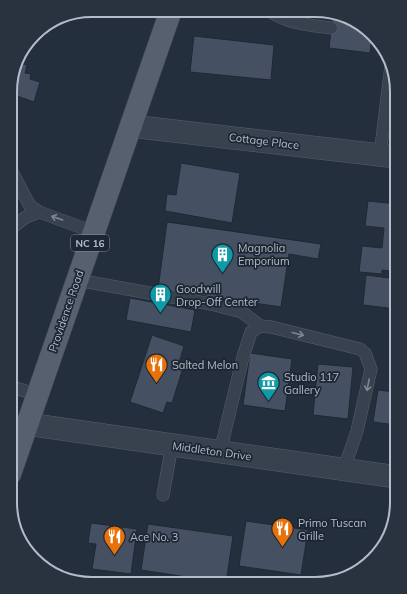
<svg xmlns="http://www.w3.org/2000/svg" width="407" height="594" viewBox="0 0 407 594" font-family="Mulish,sans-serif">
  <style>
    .building { fill: #455162; stroke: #1f2835 }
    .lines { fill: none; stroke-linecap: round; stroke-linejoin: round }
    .service-casing { stroke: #565f6c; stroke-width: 13 }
    .minor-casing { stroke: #565f6c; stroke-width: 23 }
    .primary-casing { stroke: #414a57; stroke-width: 23 }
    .service { stroke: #38414e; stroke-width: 12 }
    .minor { stroke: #38414e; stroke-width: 22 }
    .primary { stroke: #56606e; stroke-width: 22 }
    .oneway { stroke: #7c8592 }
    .labels { text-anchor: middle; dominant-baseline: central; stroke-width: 3.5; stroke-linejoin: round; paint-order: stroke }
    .shield { fill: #1d2633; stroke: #878f9c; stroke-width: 1 }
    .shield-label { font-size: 10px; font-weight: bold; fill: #b4bcc9 }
    .street-label { font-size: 11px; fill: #b4bcc9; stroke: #1d2633 }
    .poi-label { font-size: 11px; fill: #b4bcc9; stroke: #1d2633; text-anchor: start }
    .rim { fill: none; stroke: #b4bcc9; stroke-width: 2 }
  </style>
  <rect width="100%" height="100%" fill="#242f3e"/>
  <path class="building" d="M333,13L365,27L372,36L370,53L329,48Z
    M194,36L274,45L271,80L190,72Z
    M17,62L27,65L25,73L31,74L30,79L40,82L34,102L17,96L15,107L11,105V81Z
    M181,163L240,173L232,223L165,211L167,194L176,195Z
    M368,201L397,204V272L382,270V274L359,272L362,246L382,248L384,228L365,226Z
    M167,222L321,244L318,259L289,254L281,307L158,289Z
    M366,275L397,279V309L363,305Z
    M130,298L195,310L191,332L126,320Z
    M152,335L184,346L178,366L183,368L172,403L167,402L163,413L130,402Z
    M250,353L292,359L285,411L243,405Z
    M318,364L353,367L348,419L313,415Z
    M397,378V425L373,422L378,390L395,392Z
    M246,521L308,530L301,575L239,566Z
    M91,523L137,529L131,574L92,569L96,544L88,543Z
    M148,524L233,536L226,583L141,570Z"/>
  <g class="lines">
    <defs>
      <path id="service" d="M271,12C290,24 309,25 331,28
        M380,155L391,66
        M11,170L30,206L39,212
        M10,229L26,217L39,212L94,232
        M77,280L211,304L242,312L260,326L271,327L360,349L365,353L371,369L357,431L344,469
        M10,386L37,395
        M220,452L243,357L251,332L260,326
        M163,495L172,445"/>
      <path id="minor" d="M131,126L397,157
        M27,424L397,477"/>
      <path id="primary" d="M10,474L170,13"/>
    </defs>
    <use href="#service" class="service-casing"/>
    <use href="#minor" class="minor-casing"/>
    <use href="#primary" class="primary-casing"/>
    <use href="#service" class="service"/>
    <use href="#minor" class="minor"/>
    <use href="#primary" class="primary"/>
  </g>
  <defs><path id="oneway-shaft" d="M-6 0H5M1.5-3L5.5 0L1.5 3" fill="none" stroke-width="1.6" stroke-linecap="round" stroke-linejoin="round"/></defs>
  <g class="oneway">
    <use href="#oneway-shaft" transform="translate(57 218) rotate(-161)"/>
    <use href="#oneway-shaft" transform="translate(298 334) rotate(14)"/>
    <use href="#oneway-shaft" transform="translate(368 385) rotate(101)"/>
  </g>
  <defs>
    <symbol id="building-pin" viewBox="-11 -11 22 30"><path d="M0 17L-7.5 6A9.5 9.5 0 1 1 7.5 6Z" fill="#0f9aa8" stroke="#1d2633"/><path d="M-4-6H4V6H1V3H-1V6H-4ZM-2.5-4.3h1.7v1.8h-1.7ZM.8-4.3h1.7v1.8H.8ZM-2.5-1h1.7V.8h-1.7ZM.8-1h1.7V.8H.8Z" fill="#fff"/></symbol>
    <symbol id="restaurant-pin" viewBox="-11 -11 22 30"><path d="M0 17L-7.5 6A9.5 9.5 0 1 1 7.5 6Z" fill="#e8710a" stroke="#1d2633"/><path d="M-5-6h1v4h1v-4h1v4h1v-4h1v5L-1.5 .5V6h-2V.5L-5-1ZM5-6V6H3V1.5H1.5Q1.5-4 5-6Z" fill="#fff"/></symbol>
    <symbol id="museum-pin" viewBox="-11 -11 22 30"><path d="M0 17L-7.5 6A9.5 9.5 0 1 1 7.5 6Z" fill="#0f9aa8" stroke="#1d2633"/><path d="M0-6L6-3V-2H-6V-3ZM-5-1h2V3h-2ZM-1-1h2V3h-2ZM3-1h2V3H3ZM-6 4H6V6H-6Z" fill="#fff"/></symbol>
  </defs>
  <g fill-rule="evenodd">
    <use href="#building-pin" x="210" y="242" width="25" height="34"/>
    <use href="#building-pin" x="148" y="282" width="25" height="34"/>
    <use href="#restaurant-pin" x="144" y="352" width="25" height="34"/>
    <use href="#museum-pin" x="256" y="370" width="25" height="34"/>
    <use href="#restaurant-pin" x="270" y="516" width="25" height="34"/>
    <use href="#restaurant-pin" x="102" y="524" width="25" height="34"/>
  </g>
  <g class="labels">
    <rect class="shield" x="71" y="235" width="38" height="16" rx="3"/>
    <g class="shield-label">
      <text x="90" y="243">NC 16</text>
    </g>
    <g class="street-label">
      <text transform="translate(264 141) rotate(7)">Cottage Place</text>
      <text transform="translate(66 311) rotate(-71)">Providence Road</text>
      <text transform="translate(212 451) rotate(8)">Middleton Drive</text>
    </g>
    <g class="poi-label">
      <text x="238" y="248">Magnolia<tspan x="238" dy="13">Emporium</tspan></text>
      <text x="176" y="289">Goodwill<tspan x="176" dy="13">Drop-Off Center</tspan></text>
      <text x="172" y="365">Salted Melon</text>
      <text x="284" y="377">Studio 117<tspan x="284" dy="13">Gallery</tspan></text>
      <text x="298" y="523">Primo Tuscan<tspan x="298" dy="13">Grille</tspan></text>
      <text x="130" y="537">Ace No. 3</text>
    </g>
  </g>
  <path d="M0 0H407V594H0ZM92 17H315A75 75 0 0 1 390 92V502A75 75 0 0 1 315 577H92A75 75 0 0 1 17 502V92A75 75 0 0 1 92 17Z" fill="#29323f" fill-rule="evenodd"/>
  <path class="rim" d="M92 17H315A75 75 0 0 1 390 92V502A75 75 0 0 1 315 577H92A75 75 0 0 1 17 502V92A75 75 0 0 1 92 17Z"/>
</svg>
